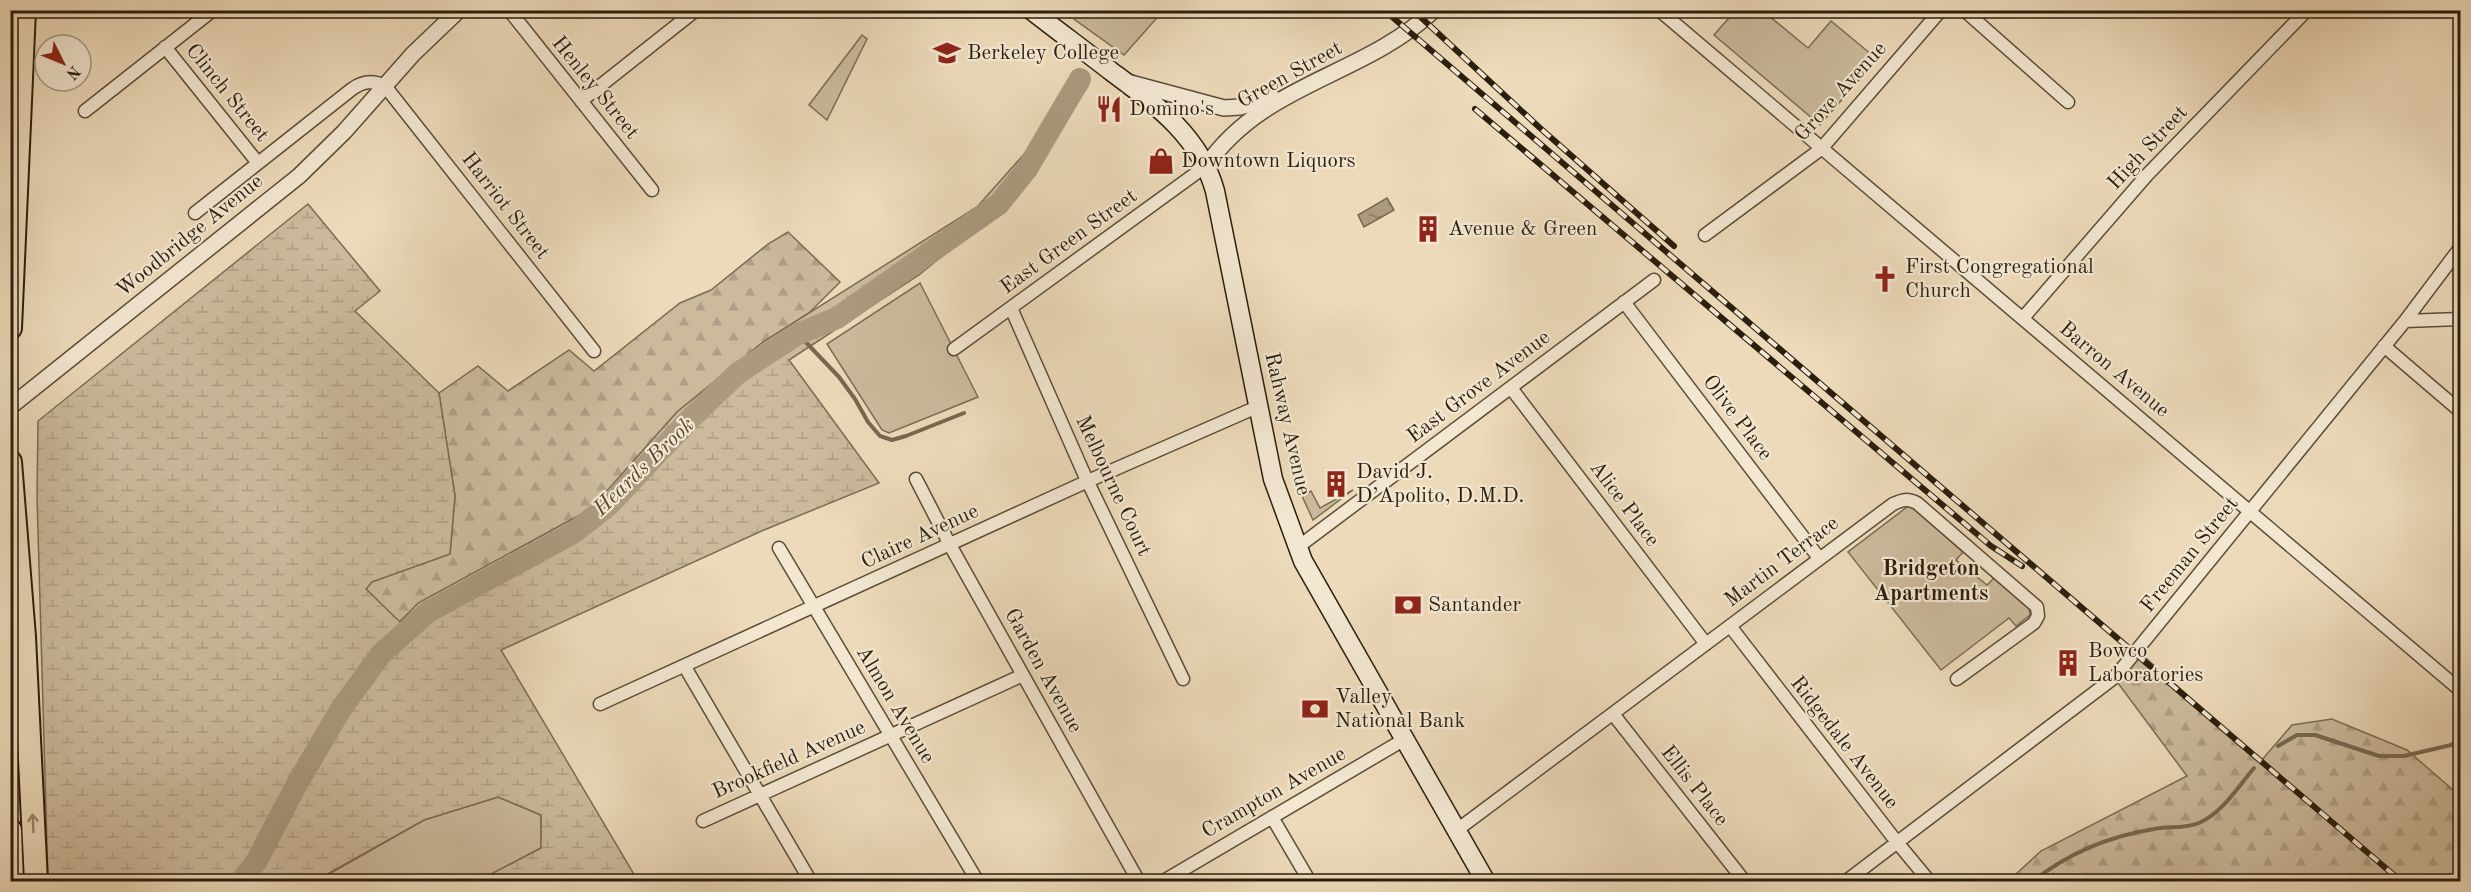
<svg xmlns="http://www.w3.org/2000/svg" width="2471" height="892" viewBox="0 0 2471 892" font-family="'Old Standard TT',serif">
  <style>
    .green { fill: #ccba9d; stroke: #7b6c55; stroke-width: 1.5 }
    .forest { fill: url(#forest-firs); stroke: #7b6c55; stroke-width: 1.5 }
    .wetland { fill: url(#wetland-marsh); stroke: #7b6c55; stroke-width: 1.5 }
    .water { fill: url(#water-ripples); stroke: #776851; stroke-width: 1.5 }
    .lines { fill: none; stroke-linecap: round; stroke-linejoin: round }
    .stream { stroke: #776851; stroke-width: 4 }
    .river { stroke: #ab9a7f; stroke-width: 22 }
    .minor-casing { stroke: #5b4d38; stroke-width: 15 }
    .tertiary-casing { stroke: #5b4d38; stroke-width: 18 }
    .secondary-casing { stroke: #2a1e0d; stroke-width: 21 }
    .motorway-casing { stroke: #2a1e0d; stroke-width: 26 }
    .minor { stroke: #f3e7d2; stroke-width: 12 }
    .tertiary { stroke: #f3e7d2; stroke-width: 15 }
    .secondary { stroke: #f3e7d2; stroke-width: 18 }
    .motorway { stroke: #eddaba; stroke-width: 22 }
    .rail-casing { stroke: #2a1e0d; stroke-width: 6 }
    .rail { stroke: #f3e7d2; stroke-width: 4; stroke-dasharray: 11; stroke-linecap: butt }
    .oneway { stroke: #95856c }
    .labels { text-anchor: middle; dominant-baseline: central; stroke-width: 4.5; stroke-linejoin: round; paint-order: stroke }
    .poi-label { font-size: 21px; fill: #2a1e0d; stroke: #f3e7d2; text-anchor: start }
    .street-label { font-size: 21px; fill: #2a1e0d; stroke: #f3e7d2 }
    .water-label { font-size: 22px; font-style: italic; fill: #574935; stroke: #f3e7d2 }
    .neighbourhood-label { font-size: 22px; font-weight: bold; fill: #2a1e0d; stroke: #f3e7d2 }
  </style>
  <defs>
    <pattern id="forest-firs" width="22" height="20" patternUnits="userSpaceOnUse" patternTransform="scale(1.5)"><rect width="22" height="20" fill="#ccba9d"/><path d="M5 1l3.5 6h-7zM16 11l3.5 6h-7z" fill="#af9f86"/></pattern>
    <pattern id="wetland-marsh" width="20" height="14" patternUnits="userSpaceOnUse" patternTransform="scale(1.5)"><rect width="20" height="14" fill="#ccba9d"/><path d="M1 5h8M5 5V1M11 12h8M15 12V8" fill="none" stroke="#af9f86"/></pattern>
    <pattern id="water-ripples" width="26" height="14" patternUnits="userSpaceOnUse" patternTransform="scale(1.5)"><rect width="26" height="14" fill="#ab9a7f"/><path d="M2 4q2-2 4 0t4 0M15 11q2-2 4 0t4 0" fill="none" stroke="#8b7d66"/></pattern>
  </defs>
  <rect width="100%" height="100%" fill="#eddaba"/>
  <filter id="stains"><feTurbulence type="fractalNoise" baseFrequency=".00333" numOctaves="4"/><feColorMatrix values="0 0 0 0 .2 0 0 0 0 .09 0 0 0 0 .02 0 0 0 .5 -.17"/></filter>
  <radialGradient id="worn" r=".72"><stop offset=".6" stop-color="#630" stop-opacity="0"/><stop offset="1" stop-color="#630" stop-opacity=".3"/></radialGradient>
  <path class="green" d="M1081,10H1163V11L1124,55L1074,19Z
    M1735,11H1763L1808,48L1831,21L1877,59L1820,125L1714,35Z
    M862,35L867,39L827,120L809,105Z
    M920,283L978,397L889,433L882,430L827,344Z
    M1353,490L1313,520L1302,496L1311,491L1320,508Z
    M1911,506L1963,552L1956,560L1987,585L1994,578L2029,607L2030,615L2016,626L2009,618L1941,670L1848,552L1907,507Z
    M498,797L541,815V848L478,881L315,882L424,820Z"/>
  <path class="forest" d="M788,232L840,282L809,313L763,342L677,412L591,509L419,603L399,622L366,589L371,582L450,554L455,496L439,393L478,366L508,391L569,350L594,371L680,303L711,290L768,244Z
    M2137,650L2261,761L2292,725L2332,719L2407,750L2460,796V881L2016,882L2013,877L2041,851L2187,776L2112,675Z"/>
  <path class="wetland" d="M1072,74L1088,86L1021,192L919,275L789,360L879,483L764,530L501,650L638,881H478L541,848V815L498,797L424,820L315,881H48L37,497L38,421L308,204L380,291L355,311L439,393L455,496L450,554L372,582L366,589L400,622L418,603L591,509L677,412L763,342L977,207L1026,152Z"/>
  <path class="water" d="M1387,198L1394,210L1364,227L1358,215Z"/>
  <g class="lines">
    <path class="stream" d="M798,334L839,377L855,399L868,422L880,436L892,440L906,436L964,413
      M2278,746L2297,735H2315L2379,756H2404L2451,745L2460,739
      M2032,882C2067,854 2110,836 2154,829C2168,826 2185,829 2199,823C2223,812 2237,788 2254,768"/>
    <path class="river" d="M240,882L256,862L298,782L341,709L381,654L428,612L573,533L609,505L690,419L738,373L798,334L837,318L999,204L1027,169L1080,79"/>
    <defs>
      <path id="minor" d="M509,10L652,190
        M1659,10L2460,690
        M1964,10L2068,102
        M165,47L258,163
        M581,101L696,10
        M85,111L213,10
        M195,213L352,89C363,81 373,80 385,86L594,351
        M1705,235L1821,149L1941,10
        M1624,302L1819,558
        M1011,308L1085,476L1183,679
        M2023,318L2147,175L2307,10
        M2405,321L2460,248
        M2384,346L2460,411
        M954,349L1206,166
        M1511,388L1706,644
        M916,479L950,545L1139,882
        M1298,547L1654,280
        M779,548L978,882
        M1730,626L1896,841L1930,882
        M685,667L811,882
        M600,704L1088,481L1257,407
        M1613,714L1745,882
        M1272,817L1310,882
        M703,821L1023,675
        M1457,830L1893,504C1902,500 1907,498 1917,503L2037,607L2038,616L2034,623L1957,679
        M1162,882L1405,739
        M1845,882L2115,677L2405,321L2460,319"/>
      <path id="tertiary" d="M1127,82L1224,108L1240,107L1272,97
        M1206,166C1264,82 1363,77 1434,10
        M10,407L299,176L344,132L413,54L459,10"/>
      <path id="secondary" d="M1031,10C1058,31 1085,51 1112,72C1155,104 1200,136 1215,191L1273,479L1303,561L1486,882"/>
      <path id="motorway" d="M10,328L24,10
        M10,462L24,637L36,882
        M10,830L12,882"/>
    </defs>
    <use href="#minor" class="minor-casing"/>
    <use href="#tertiary" class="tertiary-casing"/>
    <use href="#secondary" class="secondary-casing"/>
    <use href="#motorway" class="motorway-casing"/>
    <use href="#minor" class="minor"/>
    <use href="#tertiary" class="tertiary"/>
    <use href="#secondary" class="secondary"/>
    <use href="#motorway" class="motorway"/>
    <defs>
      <path id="rail" d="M1384,10L2402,882
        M1413,10L1540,128L1674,246
        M1475,109L1991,546L2022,566"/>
    </defs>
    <use href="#rail" class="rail-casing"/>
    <use href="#rail" class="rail"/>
  </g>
  <defs><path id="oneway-shaft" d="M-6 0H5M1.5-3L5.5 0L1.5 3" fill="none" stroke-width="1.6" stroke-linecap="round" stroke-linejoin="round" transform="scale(1.5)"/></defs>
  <use class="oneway" href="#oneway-shaft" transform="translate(33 823) rotate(-93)"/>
  <defs>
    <symbol id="university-bare" viewBox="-9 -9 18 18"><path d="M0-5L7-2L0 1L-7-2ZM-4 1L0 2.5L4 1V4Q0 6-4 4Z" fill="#8f2418" stroke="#f3e7d2" stroke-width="2.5" paint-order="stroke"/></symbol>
    <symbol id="restaurant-bare" viewBox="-9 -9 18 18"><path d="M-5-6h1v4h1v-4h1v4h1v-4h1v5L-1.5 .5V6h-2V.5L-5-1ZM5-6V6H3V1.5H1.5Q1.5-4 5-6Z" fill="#8f2418" stroke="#f3e7d2" stroke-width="2.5" paint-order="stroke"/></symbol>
    <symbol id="shop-bare" viewBox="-9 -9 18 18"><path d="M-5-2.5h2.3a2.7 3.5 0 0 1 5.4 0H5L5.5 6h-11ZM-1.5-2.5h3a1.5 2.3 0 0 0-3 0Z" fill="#8f2418" stroke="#f3e7d2" stroke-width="2.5" paint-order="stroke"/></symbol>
    <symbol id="building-bare" viewBox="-9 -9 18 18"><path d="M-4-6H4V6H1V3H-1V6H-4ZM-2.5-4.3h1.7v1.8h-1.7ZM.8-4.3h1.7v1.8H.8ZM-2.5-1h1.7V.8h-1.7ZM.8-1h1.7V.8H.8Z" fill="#8f2418" stroke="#f3e7d2" stroke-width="2.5" paint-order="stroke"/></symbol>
    <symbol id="church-bare" viewBox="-9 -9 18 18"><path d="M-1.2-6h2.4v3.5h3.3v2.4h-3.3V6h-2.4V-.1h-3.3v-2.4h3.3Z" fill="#8f2418" stroke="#f3e7d2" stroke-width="2.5" paint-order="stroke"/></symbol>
    <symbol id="bank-bare" viewBox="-9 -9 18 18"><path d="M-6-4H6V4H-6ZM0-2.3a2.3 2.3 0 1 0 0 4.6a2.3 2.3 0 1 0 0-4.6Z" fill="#8f2418" stroke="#f3e7d2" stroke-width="2.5" paint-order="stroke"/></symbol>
  </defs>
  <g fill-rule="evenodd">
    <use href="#university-bare" x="928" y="34" width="38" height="38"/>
    <use href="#restaurant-bare" x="1090" y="90" width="38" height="38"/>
    <use href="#shop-bare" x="1142" y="142" width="38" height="38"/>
    <use href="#building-bare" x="1409" y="210" width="38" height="38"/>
    <use href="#church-bare" x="1866" y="260" width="38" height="38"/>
    <use href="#building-bare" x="1317" y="465" width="38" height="38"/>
    <use href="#bank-bare" x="1389" y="586" width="38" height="38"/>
    <use href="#building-bare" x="2049" y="644" width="38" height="38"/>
    <use href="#bank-bare" x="1296" y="690" width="38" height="38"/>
  </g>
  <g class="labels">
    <g class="poi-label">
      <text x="967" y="53">Berkeley College</text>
      <text x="1129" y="109">Domino's</text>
      <text x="1181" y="161">Downtown Liquors</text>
      <text x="1448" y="229">Avenue &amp; Green</text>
      <text x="1905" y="267">First Congregational<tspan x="1905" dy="24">Church</tspan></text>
      <text x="1356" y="472">David J.<tspan x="1356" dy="24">D’Apolito, D.M.D.</tspan></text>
      <text x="1428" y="605">Santander</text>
      <text x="2088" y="651">Bowco<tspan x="2088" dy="24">Laboratories</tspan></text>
      <text x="1335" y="697">Valley<tspan x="1335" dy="24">National Bank</tspan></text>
    </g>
    <g class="street-label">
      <text transform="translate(1290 75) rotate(-29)">Green Street</text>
      <text transform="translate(595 88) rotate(51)">Henley Street</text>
      <text transform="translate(1841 92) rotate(-48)">Grove Avenue</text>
      <text transform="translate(227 93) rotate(51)">Clinch Street</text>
      <text transform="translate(2148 148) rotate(-47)">High Street</text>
      <text transform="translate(505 206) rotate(52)">Harriot Street</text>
      <text transform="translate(190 236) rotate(-39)">Woodbridge Avenue</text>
      <text transform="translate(1069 242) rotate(-36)">East Green Street</text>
      <text transform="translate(2114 370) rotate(40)">Barron Avenue</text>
      <text transform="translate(1479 387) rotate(-37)">East Grove Avenue</text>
      <text transform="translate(1737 418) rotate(53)">Olive Place</text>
      <text transform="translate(1287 424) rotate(77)">Rahway Avenue</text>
      <text transform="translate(1113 486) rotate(65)">Melbourne Court</text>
      <text transform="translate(1624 504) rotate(53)">Alice Place</text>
      <text transform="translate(920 537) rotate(-25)">Claire Avenue</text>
      <text transform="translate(2190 555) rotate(-51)">Freeman Street</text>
      <text transform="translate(1782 562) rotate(-37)">Martin Terrace</text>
      <text transform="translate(1043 671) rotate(61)">Garden Avenue</text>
      <text transform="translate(895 705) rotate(59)">Almon Avenue</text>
      <text transform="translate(1844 743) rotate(52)">Ridgedale Avenue</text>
      <text transform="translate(789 760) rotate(-24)">Brookfield Avenue</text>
      <text transform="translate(1694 786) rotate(52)">Ellis Place</text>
      <text transform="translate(1274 793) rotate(-30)">Crampton Avenue</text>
    </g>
    <g class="water-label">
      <text transform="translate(644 467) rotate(-44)">Heards Brook</text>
    </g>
    <g class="neighbourhood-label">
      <text x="1931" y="569">Bridgeton<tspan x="1931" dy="25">Apartments</tspan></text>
    </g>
  </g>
  <rect width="2471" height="892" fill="none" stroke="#eddaba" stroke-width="36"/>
  <rect x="12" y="12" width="2447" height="868" fill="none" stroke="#2a1e0d" stroke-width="3"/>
  <rect x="18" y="18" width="2435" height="856" fill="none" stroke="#2a1e0d" stroke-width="1.5"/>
  <g transform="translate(63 63) rotate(133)"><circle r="28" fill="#f3e7d2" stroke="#a39783" stroke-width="1.5"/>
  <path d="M0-4.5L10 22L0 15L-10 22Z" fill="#8f2418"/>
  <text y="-9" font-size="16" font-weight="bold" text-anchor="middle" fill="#2a1e0d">N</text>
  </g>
  <rect width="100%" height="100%" filter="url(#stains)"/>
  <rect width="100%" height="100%" fill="url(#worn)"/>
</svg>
